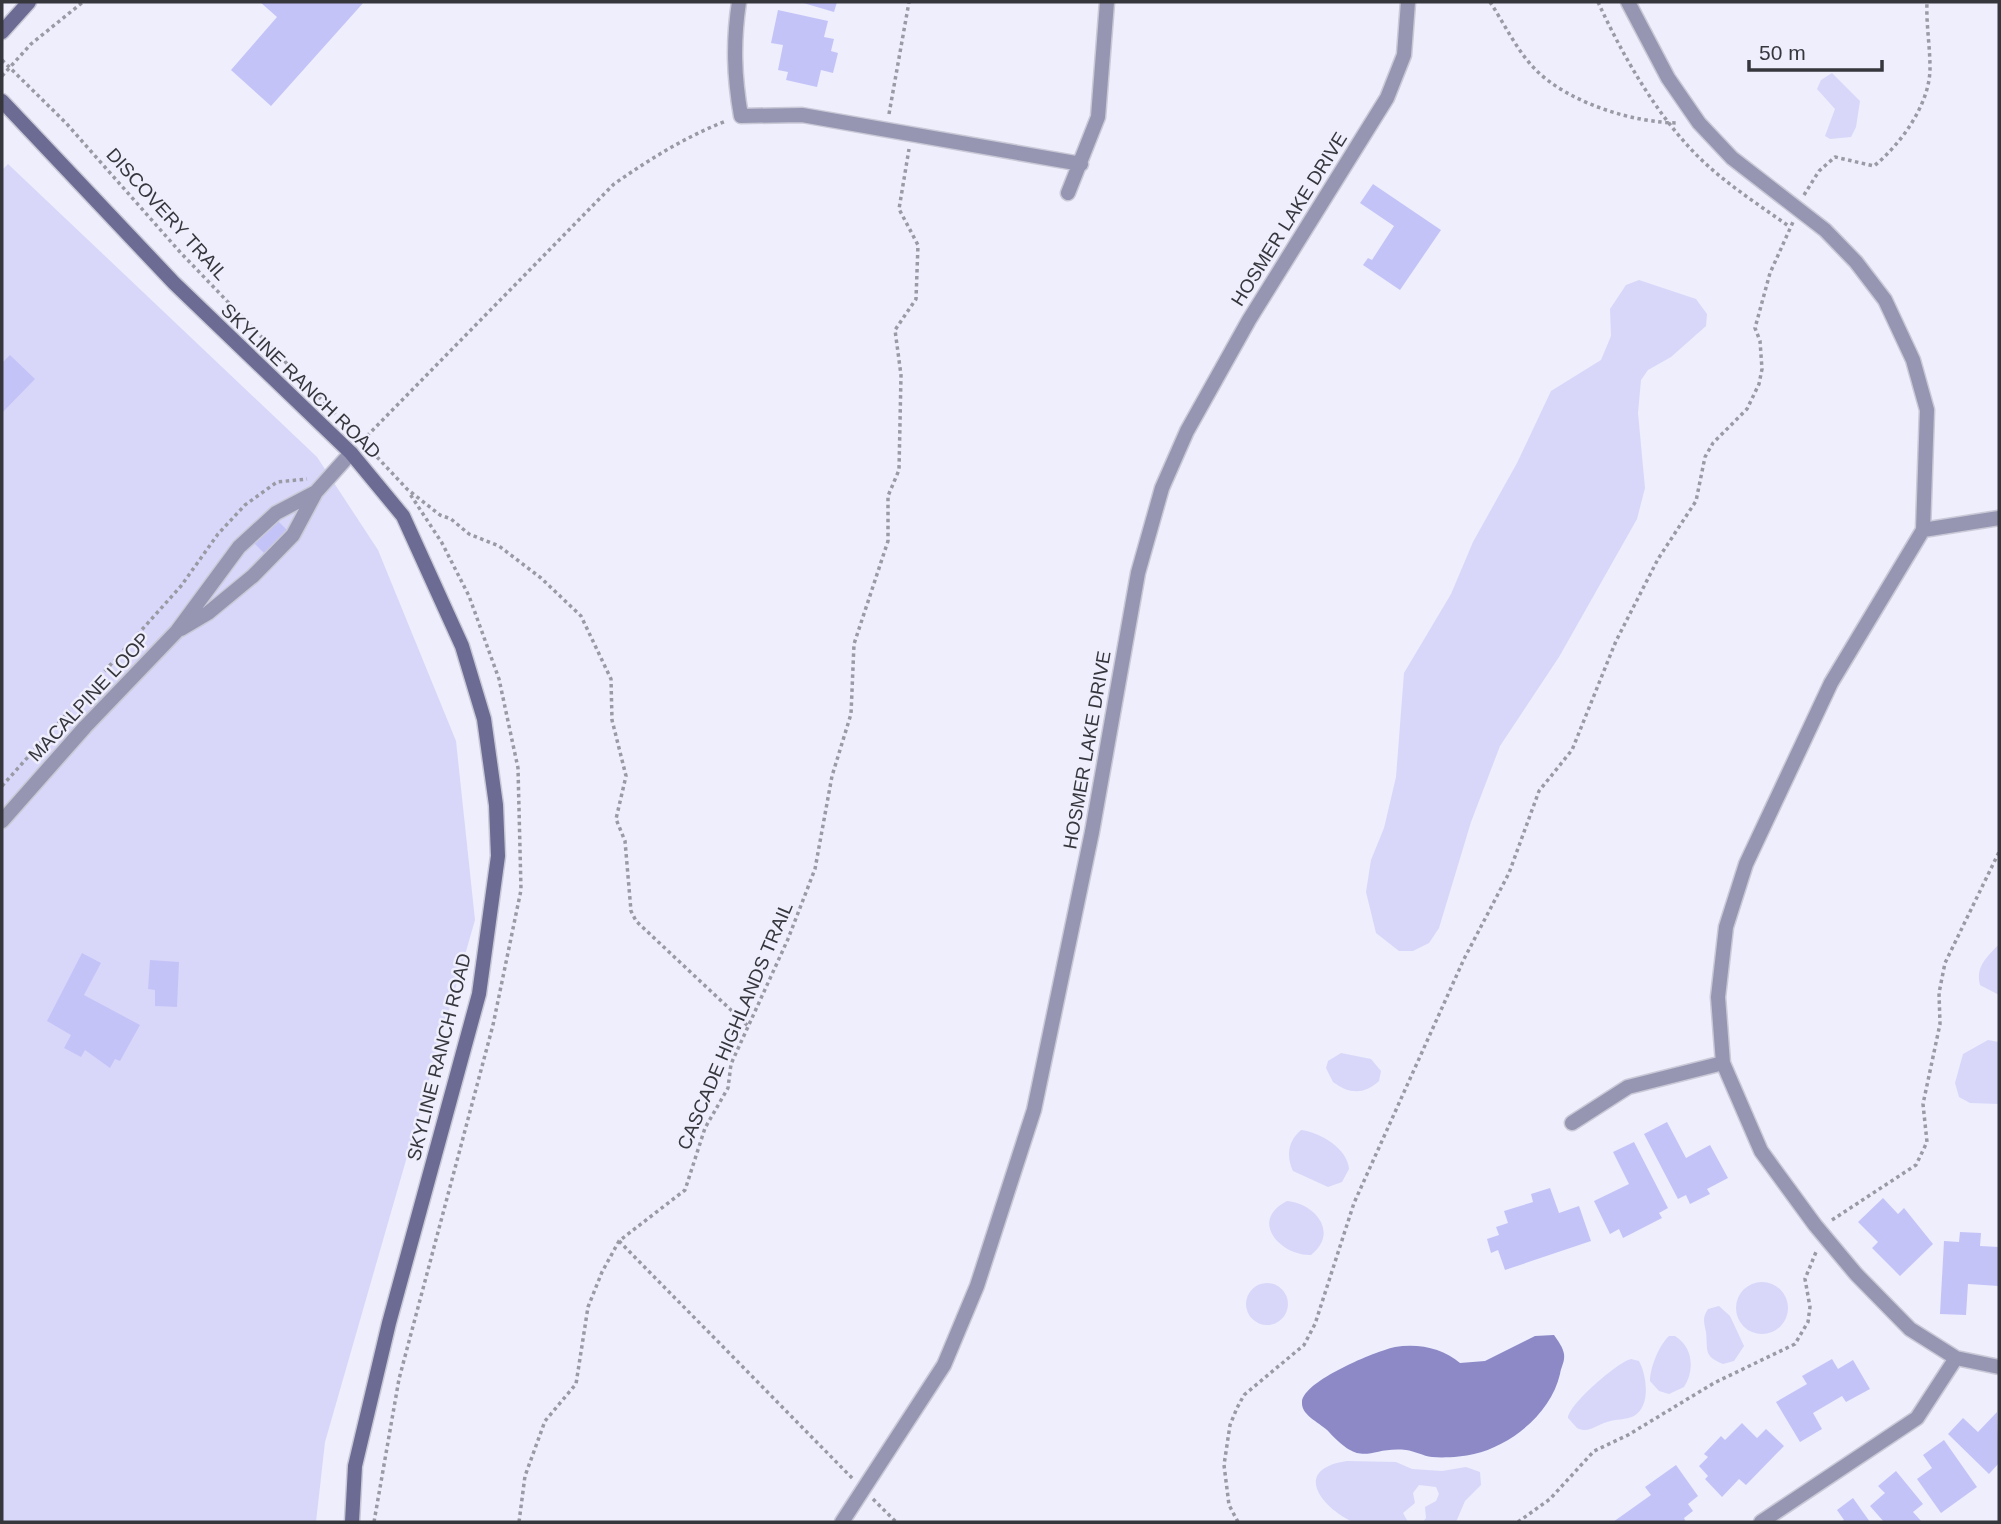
<svg xmlns="http://www.w3.org/2000/svg" width="2001" height="1524" viewBox="0 0 2001 1524" font-family="Helvetica,sans-serif">
  <style>
    .green { fill: #d8d7f9 }
    .water { fill: #8c89c6 }
    .building { fill: #c4c3f8 }
    .lines { fill: none; stroke-linecap: round; stroke-linejoin: round }
    .street-casing { stroke: #c9c9d7; stroke-width: 17 }
    .secondary-casing { stroke: #c9c9d7; stroke-width: 17 }
    .path { stroke: #9a9aa5; stroke-width: 3.5; stroke-dasharray: 3.5 3.5; stroke-linecap: butt }
    .street { stroke: #9696b2; stroke-width: 14 }
    .secondary { stroke: #6c6b93; stroke-width: 14 }
    .labels { text-anchor: middle; dominant-baseline: central; stroke-width: 5; stroke-linejoin: round; paint-order: stroke }
    .street-label { font-size: 19px; fill: #36363d; stroke: #eeeefd }
  </style>
  <rect width="100%" height="100%" fill="#eeeefd"/>
  <path class="green" d="M1832,73L1860,101L1856,127L1851,137L1830,139L1825,136L1835,109L1817,89L1821,80Z
    M8,164L317,457L378,550L456,741L475,920L325,1442L316,1522H2V170Z
    M1639,280L1696,299L1707,314L1706,326L1671,357L1648,370L1641,380L1638,413L1645,488L1637,519L1559,657L1500,746L1471,822L1439,928L1429,943L1413,951H1399L1376,933L1366,892L1371,860L1384,828L1396,777L1404,673L1451,594L1473,542L1517,463L1551,391L1601,360L1611,336L1610,309L1626,285Z
    M1999,944V995L1980,985C1975,967 1987,957 1999,944Z
    M1988,1040L1999,1042V1104L1970,1103L1959,1097L1955,1083L1963,1054Z
    M1341,1053L1371,1059L1381,1071L1379,1081C1364,1095 1349,1094 1333,1082L1326,1068L1328,1061Z
    M1301,1130C1320,1132 1348,1149 1349,1169L1342,1182L1328,1187L1293,1171C1286,1156 1288,1141 1301,1130Z
    M1287,1201C1316,1204 1339,1233 1311,1255C1281,1256 1248,1221 1287,1201Z
    M1736 1308a26 26 0 1 1 52 0a26 26 0 1 1-52 0Z
    M1246 1304a21 21 0 1 1 42 0a21 21 0 1 1-42 0Z
    M1719,1306L1730,1316L1744,1346L1734,1361L1723,1364C1703,1356 1708,1350 1706,1332C1704,1322 1702,1318 1708,1309Z
    M1669,1336H1675C1693,1347 1695,1370 1684,1387L1669,1394L1659,1391L1650,1381C1650,1368 1659,1345 1669,1336Z
    M1631,1359L1639,1361C1647,1376 1651,1406 1634,1416C1626,1420 1616,1419 1607,1422C1596,1425 1589,1434 1577,1428L1568,1418C1569,1404 1618,1362 1631,1359Z
    M1347,1461L1396,1462L1412,1469L1442,1471L1466,1467L1480,1472L1481,1485L1465,1501L1456,1522H1423L1426,1518L1425,1507L1436,1501L1439,1494L1436,1487L1419,1485L1413,1493L1415,1503L1403,1513L1408,1522C1396,1522 1363,1524 1353,1522C1320,1507 1292,1469 1347,1461Z"/>
  <path class="water" d="M1554,1335C1558,1341 1563,1347 1564,1354C1565,1362 1561,1367 1560,1374C1551,1413 1512,1445 1474,1454C1462,1457 1444,1458 1432,1457C1423,1456 1415,1451 1406,1450C1368,1446 1364,1470 1329,1432C1321,1423 1301,1416 1302,1402C1303,1381 1376,1351 1395,1347C1418,1343 1443,1348 1460,1363L1485,1361L1535,1336Z"/>
  <path class="building" d="M260,2H364L271,106L231,70L277,17Z
    M800,2H837L834,12Z
    M778,10L828,21L824,37L834,39L831,51L838,53L833,73L821,70L817,87L786,80L788,72L778,70L783,45L771,43Z
    M1373,184L1441,230L1400,290L1363,265L1368,258L1372,260L1394,226L1360,203Z
    M10,355L35,379L2,413V363Z
    M277,520L288,531L265,554L254,543Z
    M82,953L101,963L84,995L140,1025L120,1061L115,1059L110,1068L85,1050L81,1057L64,1048L71,1035L47,1021Z
    M150,960L179,962L177,1007L155,1006V990L148,989Z
    M1667,1122L1686,1158L1710,1145L1728,1178L1707,1189L1710,1194L1690,1204L1686,1195L1678,1199L1644,1134Z
    M1634,1142L1668,1208L1659,1213L1662,1218L1623,1238L1619,1229L1610,1234L1594,1201L1629,1184L1613,1152Z
    M1550,1188L1559,1213L1579,1206L1591,1241L1505,1270L1498,1250L1491,1253L1487,1239L1499,1235L1496,1227L1508,1223L1504,1211L1533,1202L1531,1194Z
    M1883,1198L1898,1214L1904,1208L1933,1244L1900,1276L1872,1248L1878,1242L1858,1222Z
    M1960,1232L1981,1233L1980,1246L1999,1247V1286L1968,1284L1966,1315L1940,1314L1944,1241L1959,1242Z
    M1832,1359L1838,1369L1853,1360L1870,1389L1846,1402L1842,1396L1813,1413L1822,1429L1800,1442L1776,1402L1807,1384L1802,1376Z
    M1997,1412L1999,1463L1989,1474L1948,1434L1963,1418L1978,1432Z
    M1742,1423L1757,1438L1766,1429L1784,1446L1746,1485L1739,1479L1722,1497L1705,1479L1708,1476L1699,1466L1708,1457L1704,1454L1721,1436L1725,1440Z
    M1944,1440L1977,1487L1941,1513L1917,1479L1932,1468L1923,1455Z
    M1676,1465L1698,1496L1688,1504L1693,1511L1684,1518L1686,1522H1613L1651,1495L1645,1487Z
    M1896,1471L1923,1504L1913,1512L1922,1522H1884L1870,1506L1885,1493L1878,1486Z
    M1853,1498L1870,1522H1841L1844,1520L1837,1510Z"/>
  <g class="lines">
    <defs>
      <path id="street" d="M739,2C733,42 734,76 741,116L802,115L1081,164
        M1628,2L1668,78L1699,123L1732,158L1825,230L1856,262L1885,300L1913,360L1927,410L1923,530L1831,683L1746,864L1726,927L1718,997L1723,1063L1761,1151L1815,1225L1856,1274L1910,1329L1956,1358L1999,1367
        M1068,193L1098,117L1107,2
        M1923,530L1999,518
        M181,629L208,613L253,576L293,535L316,492L351,453
        M2,821L85,727L177,631L239,547L276,513L316,492
        M1572,1123L1628,1087L1723,1063
        M842,1522L944,1365L977,1286L1034,1110L1092,832L1138,573L1162,488L1187,431L1249,320L1387,98L1404,55L1408,2
        M1761,1522L1917,1418L1956,1358"/>
      <path id="secondary" d="M2,32L29,2
        M2,101L174,283L351,453L403,516L462,646L484,719L496,805L498,856L479,994L389,1323L355,1466L352,1522"/>
    </defs>
    <use href="#street" class="street-casing"/>
    <use href="#secondary" class="secondary-casing"/>
    <path class="path" d="M1490,2C1504,23 1517,51 1535,69C1568,103 1634,123 1679,123
      M1598,2C1621,52 1652,107 1689,147C1718,179 1755,202 1790,227
      M2,60L66,123L180,252L340,419
      M2,76L31,44L83,2
      M889,114L909,2
      M1804,195L1819,171L1835,157L1874,166C1901,144 1930,104 1930,68C1930,46 1926,24 1927,2
      M362,441L614,184C650,159 685,137 726,121
      M377,457L407,489L440,515L451,519L469,534L499,546L541,578L581,616L611,679L612,720L626,776L616,819L625,841L631,911L636,921L748,1026
      M2,786L181,586L218,534L245,505L277,482L307,479
      M1832,1220L1916,1165L1927,1142L1923,1104L1940,1024L1939,993L1945,963L1999,852
      M619,1241L853,1479
      M873,1499L896,1522
      M374,1522L399,1379L493,1025L521,890L518,768L499,679L469,596L442,543L410,494
      M519,1522L525,1476L545,1421L576,1384L588,1307L602,1272L619,1241L685,1190L705,1128L728,1088L731,1064L788,939L815,869L832,776L851,714L854,644L888,541V496L899,470L901,375L895,330L916,299L918,245L899,209L909,149
      M1238,1522L1229,1505L1224,1465L1230,1425L1237,1408L1244,1395L1304,1345L1315,1324L1354,1203L1464,959L1509,873L1539,791L1572,750L1616,641L1658,559L1696,501L1705,457L1713,443L1747,409L1759,384L1762,369L1760,341L1755,328L1770,273L1793,222
      M1518,1522L1550,1499L1594,1451L1628,1435L1714,1383L1795,1344L1808,1322L1810,1307L1805,1279L1816,1252"/>
    <use href="#street" class="street"/>
    <use href="#secondary" class="secondary"/>
  </g>
  <g class="labels">
    <g class="street-label">
      <text transform="translate(167 214) rotate(48)">DISCOVERY TRAIL</text>
      <text transform="translate(1289 219) rotate(-58)">HOSMER LAKE DRIVE</text>
      <text transform="translate(301 381) rotate(44)">SKYLINE RANCH ROAD</text>
      <text transform="translate(89 697) rotate(-47)">MACALPINE LOOP</text>
      <text transform="translate(1087 750) rotate(-80)">HOSMER LAKE DRIVE</text>
      <text transform="translate(735 1026) rotate(-67)">CASCADE HIGHLANDS TRAIL</text>
      <text transform="translate(439 1057) rotate(-76)">SKYLINE RANCH ROAD</text>
    </g>
  </g>
  <rect width="2001" height="1524" fill="none" stroke="#36363d" stroke-width="7"/>
  <path d="M1749 60v10h133v-10" fill="none" stroke="#36363d" stroke-width="3.5"/>
  <text x="1759" y="60" font-size="21" fill="#36363d" stroke="#eeeefd" stroke-width="5" paint-order="stroke">50 m</text>
</svg>
